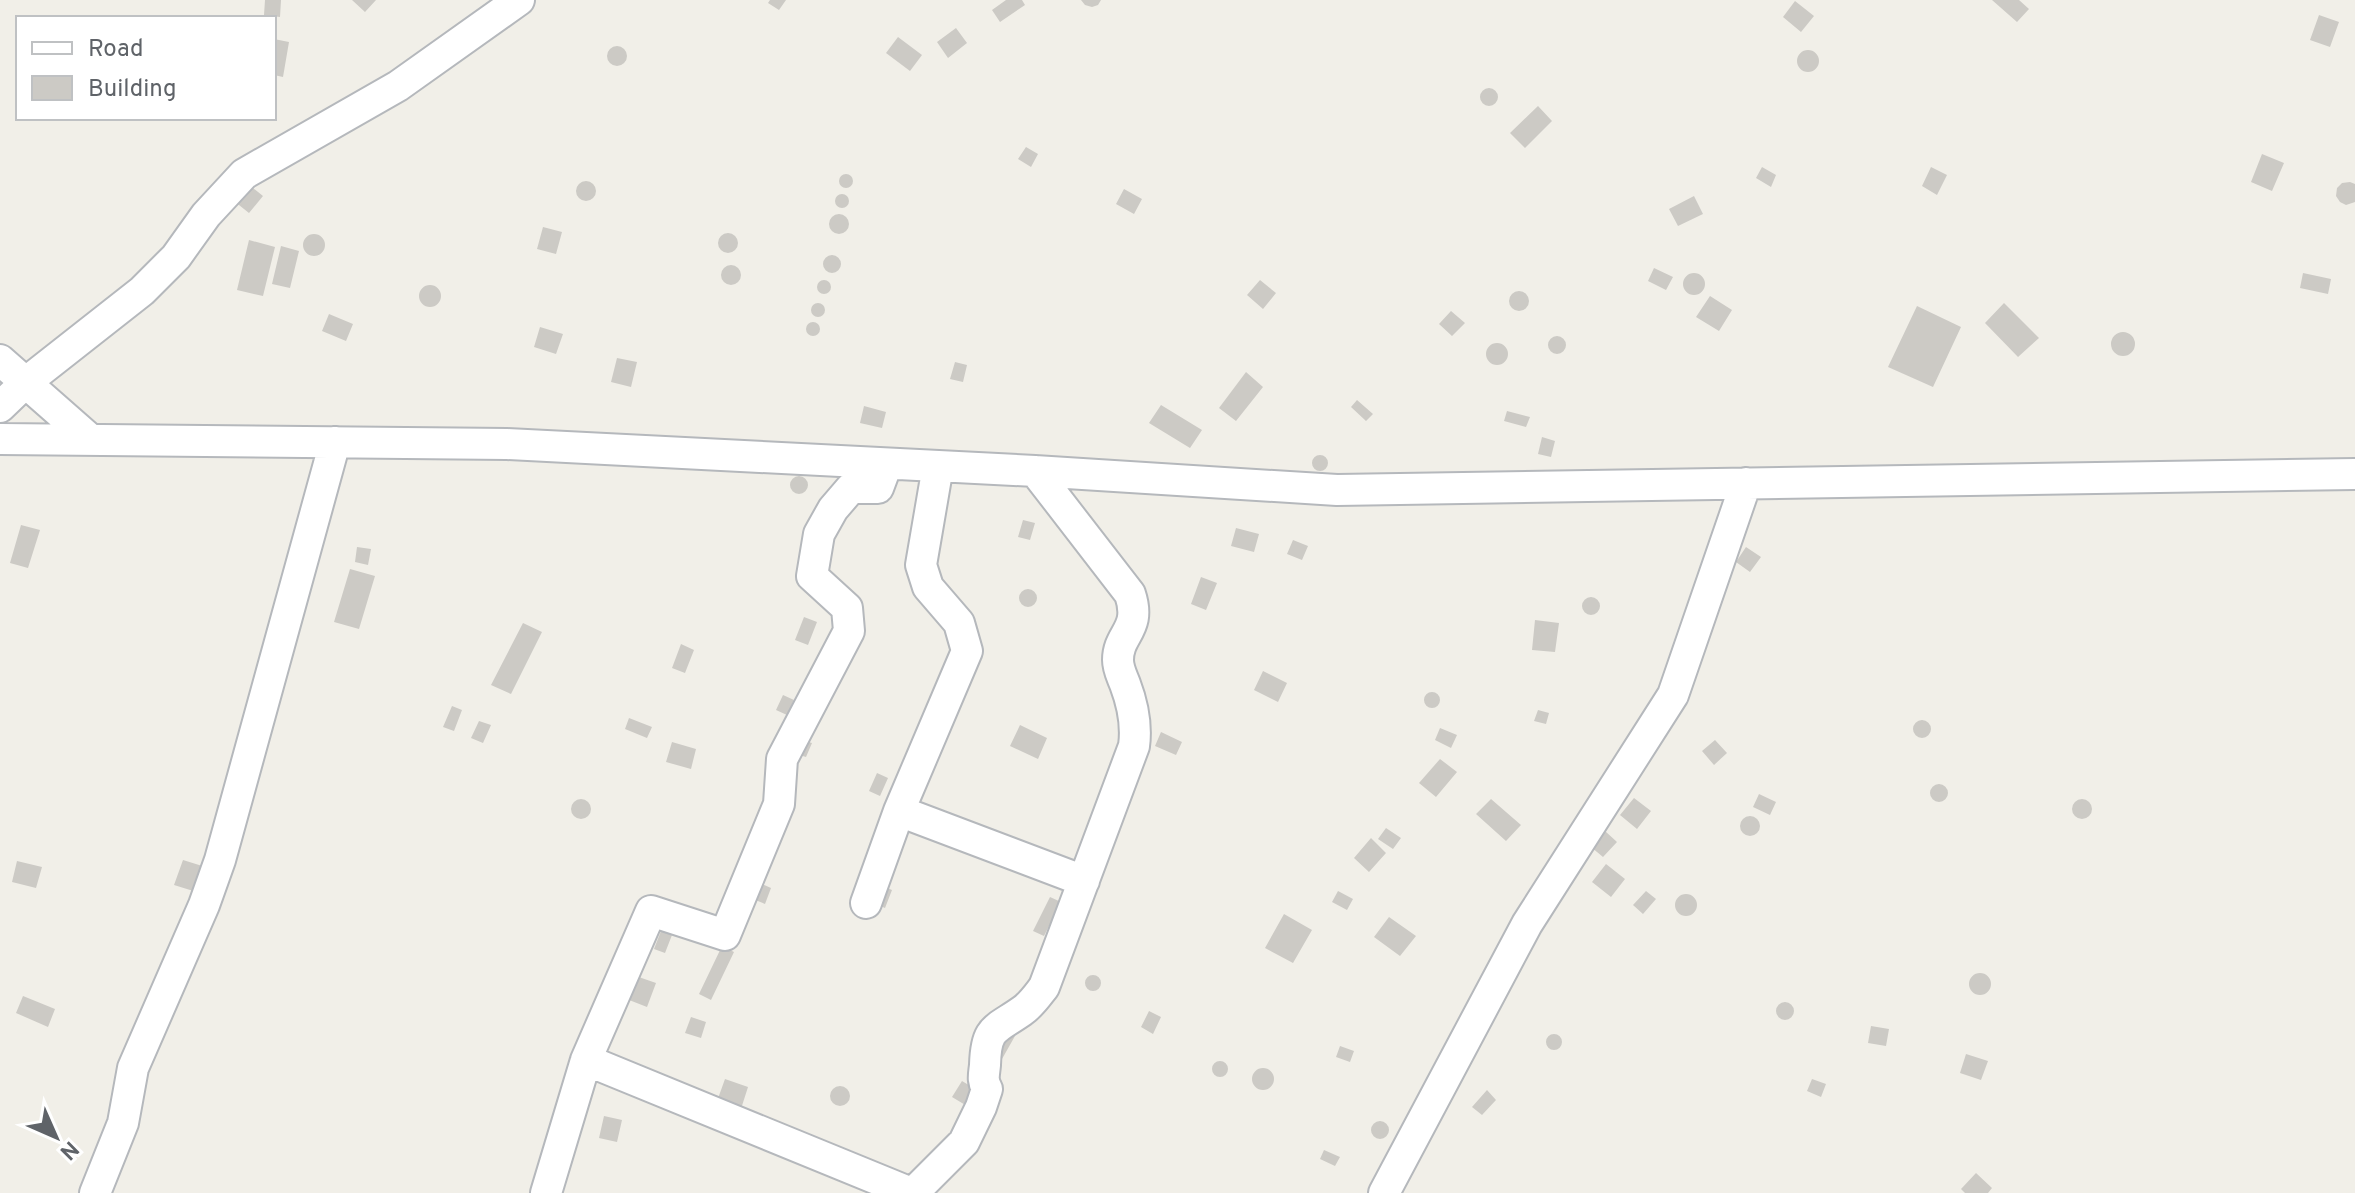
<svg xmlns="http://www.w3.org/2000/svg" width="2355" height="1193" viewBox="0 0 2355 1193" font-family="Overpass,sans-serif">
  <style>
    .building { fill: #cccac5 }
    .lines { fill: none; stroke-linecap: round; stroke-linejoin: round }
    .minor-casing { stroke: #b5b8bc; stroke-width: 34 }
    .minor { stroke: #fff; stroke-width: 30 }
  </style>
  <rect width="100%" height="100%" fill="#f1efe8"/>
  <path class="building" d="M265,0H281L280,17L264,15Z
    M352,0H376L365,12Z
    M770,0H786L779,10L768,3Z
    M1006,0H1022L1025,5L1000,22L992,10Z
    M1081,0H1101L1098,5L1092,7L1085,5Z
    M1992,0H2019L2029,9L2017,22Z
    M1795,1L1814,16L1801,32L1783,17Z
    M2319,15L2339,22L2330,47L2310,40Z
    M956,28L967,43L948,58L937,42Z
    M898,37L922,55L910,71L886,53Z
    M274,39L289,42L283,77L274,75Z
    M607 56a10 10 0 1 1 20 0a10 10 0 1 1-20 0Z
    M1797 61a11 11 0 1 1 22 0a11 11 0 1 1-22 0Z
    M1480 97a9 9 0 1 1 18 0a9 9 0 1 1-18 0Z
    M1538,106L1552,121L1525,148L1510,133Z
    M1026,147L1038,154L1031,167L1018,159Z
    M2262,154L2284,163L2272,191L2251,182Z
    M1762,167L1776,175L1771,187L1756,178Z
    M1931,167L1947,175L1937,195L1922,186Z
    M839 181a7 7 0 1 1 14 0a7 7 0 1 1-14 0Z
    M576 191a10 10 0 1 1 20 0a10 10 0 1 1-20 0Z
    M2350,182L2355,184V202L2346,205L2340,202L2336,196L2337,188L2342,183Z
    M248,184L263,196L249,213L234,201Z
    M1124,189L1142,199L1134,214L1116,204Z
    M835 201a7 7 0 1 1 14 0a7 7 0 1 1-14 0Z
    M1694,196L1703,214L1678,226L1669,209Z
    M829 224a10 10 0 1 1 20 0a10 10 0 1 1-20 0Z
    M543,227L562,232L556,254L537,249Z
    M718 243a10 10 0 1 1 20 0a10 10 0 1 1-20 0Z
    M303 245a11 11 0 1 1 22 0a11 11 0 1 1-22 0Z
    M249,240L275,247L263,296L237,290Z
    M281,246L299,251L290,288L272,284Z
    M823 264a9 9 0 1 1 18 0a9 9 0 1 1-18 0Z
    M721 275a10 10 0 1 1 20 0a10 10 0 1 1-20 0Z
    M1654,268L1673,277L1666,290L1648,281Z
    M1683 284a11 11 0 1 1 22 0a11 11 0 1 1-22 0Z
    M2303,273L2331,279L2328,294L2300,288Z
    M817 287a7 7 0 1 1 14 0a7 7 0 1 1-14 0Z
    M1260,280L1276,293L1263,309L1247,295Z
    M419 296a11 11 0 1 1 22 0a11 11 0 1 1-22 0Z
    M1509 301a10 10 0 1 1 20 0a10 10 0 1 1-20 0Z
    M1710,296L1732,310L1719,331L1696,317Z
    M811 310a7 7 0 1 1 14 0a7 7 0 1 1-14 0Z
    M2004,303L2039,338L2018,357L1985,323Z
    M1917,306L1961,327L1933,387L1888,367Z
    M1451,311L1465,323L1452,336L1439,324Z
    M329,314L353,324L346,341L322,331Z
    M806 329a7 7 0 1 1 14 0a7 7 0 1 1-14 0Z
    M540,327L563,334L556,354L534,347Z
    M2111 344a12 12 0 1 1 24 0a12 12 0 1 1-24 0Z
    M1548 345a9 9 0 1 1 18 0a9 9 0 1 1-18 0Z
    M1486 354a11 11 0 1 1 22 0a11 11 0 1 1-22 0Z
    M617,358L637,362L631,387L611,382Z
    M955,362L967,365L963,382L950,379Z
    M1246,372L1263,387L1236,421L1219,408Z
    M1357,400L1373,414L1366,421L1351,407Z
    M1161,405L1202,430L1190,448L1149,423Z
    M864,406L886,412L882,428L860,423Z
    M1507,411L1530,417L1526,427L1504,421Z
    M1542,437L1555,441L1551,457L1538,454Z
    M1312 463a8 8 0 1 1 16 0a8 8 0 1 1-16 0Z
    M790 485a9 9 0 1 1 18 0a9 9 0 1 1-18 0Z
    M1023,520L1035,523L1030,540L1018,537Z
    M21,525L40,530L28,568L10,563Z
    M1236,528L1259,534L1254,552L1231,546Z
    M1293,540L1308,546L1302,560L1287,554Z
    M357,547L371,549L368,565L355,562Z
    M1746,547L1761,557L1750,572L1736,562Z
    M350,569L375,576L359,629L334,622Z
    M1201,577L1217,583L1206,610L1191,604Z
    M1019 598a9 9 0 1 1 18 0a9 9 0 1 1-18 0Z
    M1582 606a9 9 0 1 1 18 0a9 9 0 1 1-18 0Z
    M804,617L817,622L808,645L795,640Z
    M1535,620L1559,623L1555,652L1532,650Z
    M523,623L542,632L511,694L491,685Z
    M681,644L694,650L685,673L672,668Z
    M1263,671L1287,683L1278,702L1254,690Z
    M1424 700a8 8 0 1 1 16 0a8 8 0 1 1-16 0Z
    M783,695L794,700L787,715L776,710Z
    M452,706L462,710L454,731L443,727Z
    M1538,710L1549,713L1546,724L1534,721Z
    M629,718L652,727L647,738L625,729Z
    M1913 729a9 9 0 1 1 18 0a9 9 0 1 1-18 0Z
    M479,721L491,725L483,743L471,738Z
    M1020,725L1047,738L1038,759L1010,746Z
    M1440,728L1457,735L1451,748L1435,740Z
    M1161,732L1182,742L1176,755L1155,746Z
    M802,740L812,743L806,757L796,754Z
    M1715,740L1727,753L1714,765L1702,751Z
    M672,742L696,749L691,769L666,762Z
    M1440,759L1457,772L1436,797L1419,783Z
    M877,773L888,778L880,796L869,791Z
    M1930 793a9 9 0 1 1 18 0a9 9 0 1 1-18 0Z
    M1759,794L1776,802L1770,815L1753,807Z
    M1634,798L1651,811L1637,829L1620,815Z
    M571 809a10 10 0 1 1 20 0a10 10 0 1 1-20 0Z
    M1491,799L1521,825L1506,841L1476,814Z
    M2072 809a10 10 0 1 1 20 0a10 10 0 1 1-20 0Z
    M1740 826a10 10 0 1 1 20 0a10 10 0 1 1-20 0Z
    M1386,828L1401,838L1393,849L1378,839Z
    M1605,831L1617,842L1603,857L1591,847Z
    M1371,838L1386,853L1369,872L1354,858Z
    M183,860L212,869L203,894L174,885Z
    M17,861L42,867L36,888L12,882Z
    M1606,864L1625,879L1611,897L1592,882Z
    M760,883L771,888L765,904L753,899Z
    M880,885L892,890L885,908L873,903Z
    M1338,891L1353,899L1347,910L1332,902Z
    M1646,891L1656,899L1643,914L1633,905Z
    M1675 905a11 11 0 1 1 22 0a11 11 0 1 1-22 0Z
    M1050,897L1061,902L1044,936L1033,931Z
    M1284,914L1312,930L1293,963L1265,948Z
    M1389,917L1416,936L1400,956L1374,937Z
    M661,931L672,935L665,953L654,949Z
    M722,946L734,952L711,1000L699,994Z
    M1969 984a11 11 0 1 1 22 0a11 11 0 1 1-22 0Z
    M1085 983a8 8 0 1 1 16 0a8 8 0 1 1-16 0Z
    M633,975L656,983L647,1007L624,998Z
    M23,996L55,1009L48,1027L16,1013Z
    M1776 1011a9 9 0 1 1 18 0a9 9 0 1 1-18 0Z
    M1149,1011L1161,1017L1153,1034L1141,1027Z
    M691,1017L706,1022L701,1038L685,1033Z
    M1871,1026L1889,1029L1886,1046L1868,1043Z
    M1002,1029L1015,1036L1002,1059L989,1052Z
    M1546 1042a8 8 0 1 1 16 0a8 8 0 1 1-16 0Z
    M1340,1046L1354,1051L1350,1062L1336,1057Z
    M1966,1054L1988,1061L1981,1080L1960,1073Z
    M1212 1069a8 8 0 1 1 16 0a8 8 0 1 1-16 0Z
    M1252 1079a11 11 0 1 1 22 0a11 11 0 1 1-22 0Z
    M725,1079L748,1087L740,1112L716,1104Z
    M1812,1079L1826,1084L1821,1097L1807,1091Z
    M962,1081L977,1090L967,1106L952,1097Z
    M830 1096a10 10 0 1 1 20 0a10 10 0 1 1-20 0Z
    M1487,1090L1496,1100L1482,1115L1472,1107Z
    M604,1116L622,1120L617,1142L599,1138Z
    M1371 1130a9 9 0 1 1 18 0a9 9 0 1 1-18 0Z
    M1324,1150L1340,1157L1335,1166L1320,1159Z
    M1976,1173L1992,1188L1988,1193H1965L1961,1189Z"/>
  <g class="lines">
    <defs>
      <path id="minor" d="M0,360L91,440
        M0,407L25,383L142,291L176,257L206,215L244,174L398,86L519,0
        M0,439L507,444L1035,471L1337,490L2355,474
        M899,811L1084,881
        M866,903L899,811L967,651L959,623L928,587L921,565L938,466
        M586,1060L911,1193
        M95,1193L123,1123L133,1068L204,905L220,860L335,442
        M546,1193L586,1060L651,911L725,935L779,804L782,759L849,631L847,608L812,576L819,534L833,509L851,488H878L887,464
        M913,1193L964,1142L981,1107L987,1089C982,1080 984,1075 985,1065C986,1027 995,1030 1022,1011C1031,1005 1037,996 1044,987L1134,746C1137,724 1133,705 1125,684C1122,676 1118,669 1118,660C1118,633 1142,630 1130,594L1035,471
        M1384,1193L1527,924L1673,695L1746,483"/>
    </defs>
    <use href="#minor" class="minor-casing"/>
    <use href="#minor" class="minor"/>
  </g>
  <rect x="16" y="16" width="260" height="104" fill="#ffffff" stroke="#bfc1c3" stroke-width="2"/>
  <rect x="32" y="42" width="40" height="12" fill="#ffffff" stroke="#bfc1c3" stroke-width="2"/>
  <text x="88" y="56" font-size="24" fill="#5f6368">Road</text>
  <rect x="32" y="76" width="40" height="24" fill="#cccac5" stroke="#bfc1c3" stroke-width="2"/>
  <text x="88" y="96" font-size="24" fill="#5f6368">Building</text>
  <g transform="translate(56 1137) rotate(135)" stroke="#ffffff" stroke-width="6" paint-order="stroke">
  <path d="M0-6L14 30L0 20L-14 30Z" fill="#5f6368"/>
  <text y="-12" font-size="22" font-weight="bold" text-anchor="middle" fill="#5f6368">N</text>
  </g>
</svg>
